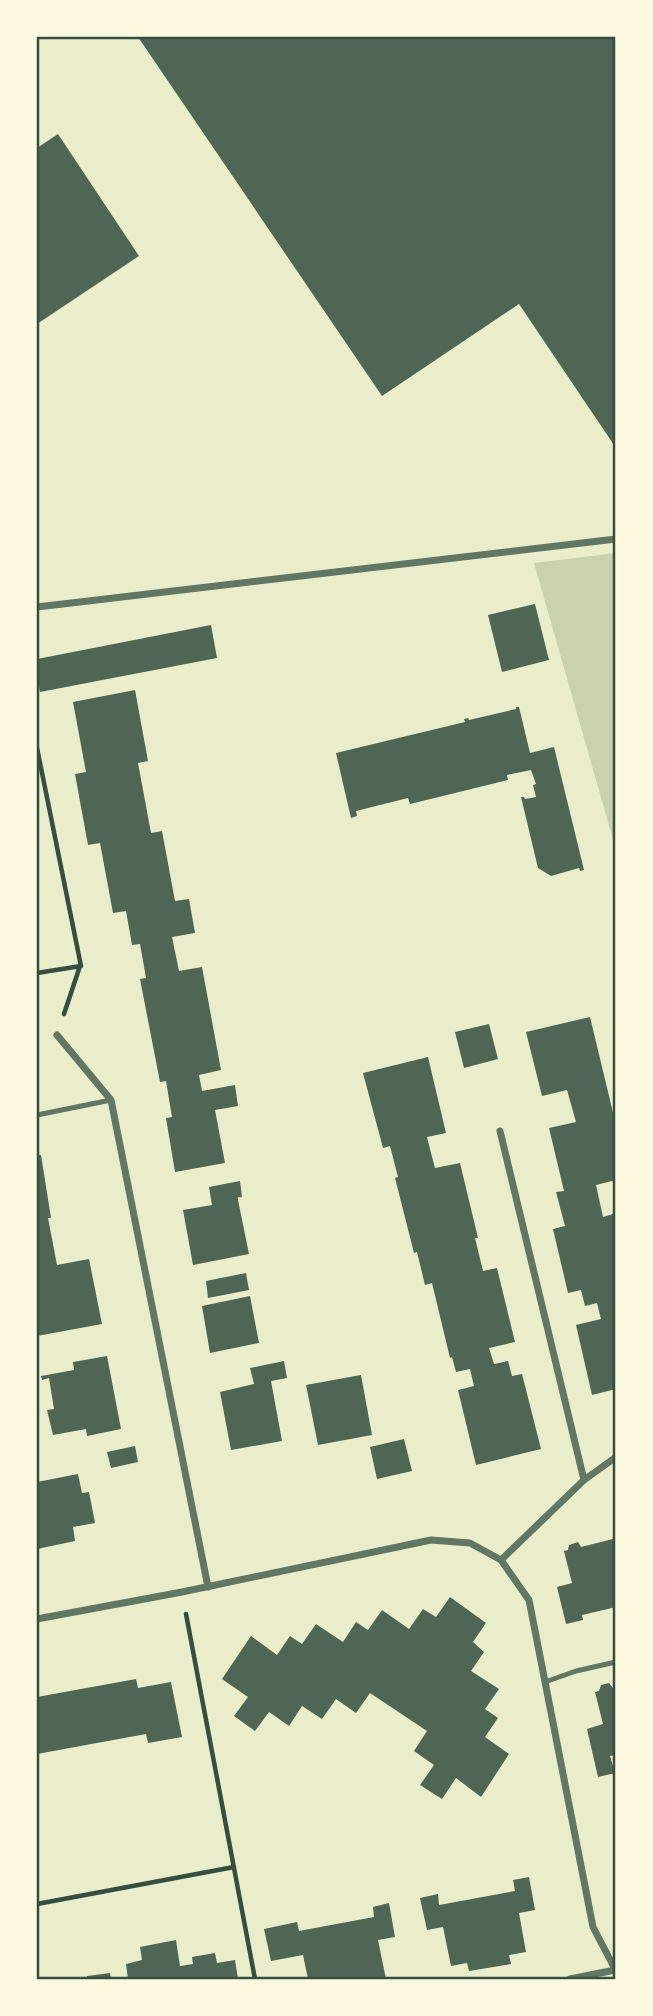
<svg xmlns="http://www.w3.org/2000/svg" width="653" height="2016" viewBox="0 0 653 2016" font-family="'PT Sans Narrow',sans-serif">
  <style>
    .green { fill: #cad2ad }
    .building { fill: #4f6655 }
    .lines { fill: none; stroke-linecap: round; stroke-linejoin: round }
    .path { stroke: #344e41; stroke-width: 4.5 }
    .service { stroke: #617663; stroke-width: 5 }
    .minor { stroke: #617663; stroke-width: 7 }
    .neatline { fill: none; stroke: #344e41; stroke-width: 2.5 }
  </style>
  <rect width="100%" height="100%" fill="#e9edc9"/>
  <path class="green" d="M616,553V850L534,563Z"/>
  <path class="building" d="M138,37H616V448L519,304L382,396Z
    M58,134L139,256L37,324V148Z
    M535,604L549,660L502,672L488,615Z
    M211,625L217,658L40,692L37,676V659Z
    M135,690L148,761L138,763L151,833L162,831L175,901L189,899L195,933L172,937L179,971L202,967L221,1070L199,1075L202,1091L235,1085L238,1106L215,1110L225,1163L175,1172L166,1118L172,1117L166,1081L160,1082L140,979L146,978L140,944L132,945L126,911L113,913L100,843L88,845L75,774L86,772L73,702Z
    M516,707H519L530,753L554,747L584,870L580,871L579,868L551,876L538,868L521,797H524L525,799L536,797L533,785L536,784L531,770L507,775L508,780L410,804L408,798L356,811L357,816L351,818L336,753L465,722L464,719L468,718L469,720L516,709Z
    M590,1017L616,1125V1180L596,1185L603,1217L616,1213V1389L592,1395L576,1325L601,1319L597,1303L585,1306L581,1290L568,1293L553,1229L565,1226L556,1192L564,1191L549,1128L576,1122L567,1090L542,1096L526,1032Z
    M489,1024L498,1059L464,1068L455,1032Z
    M428,1057L446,1133L427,1137L431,1153L435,1168L460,1163L478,1238H475L483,1271L497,1268L515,1342L489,1348L494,1364L508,1361L512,1376L522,1374L541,1449L476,1465L458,1390L474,1386L470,1369L456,1372L452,1357L450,1358L432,1283L425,1285L417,1252L414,1253L395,1178L398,1177L390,1146L383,1148L363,1073Z
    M37,1155H41L51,1218H48L57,1265L89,1259L102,1324L37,1336Z
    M240,1181L242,1197H238V1200L249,1254L193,1265L183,1210L212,1205L209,1187Z
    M246,1273L249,1290L208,1298L206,1281Z
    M250,1296L259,1343L210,1353L202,1306Z
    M107,1356L121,1429L87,1436L86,1429L53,1435L47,1410L54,1409L49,1378L42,1380L41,1376L74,1370L73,1362Z
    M284,1361L287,1378L271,1381L282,1441L231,1450L220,1392L254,1384L250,1368Z
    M361,1375L372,1435L318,1445L306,1385Z
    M404,1439L412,1471L377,1479L370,1447Z
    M135,1446L138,1462L111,1468L107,1452Z
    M78,1474L82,1493L89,1492L95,1523L73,1527L75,1541L37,1549V1482Z
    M615,1530L616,1607L582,1615L583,1620L566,1624L557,1587L572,1583L564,1551L568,1550L569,1545L578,1542L581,1547L613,1539Z
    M450,1597L486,1623L473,1642L484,1652L471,1671L499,1689L485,1709L498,1718L485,1737L509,1754L481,1797L456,1778L442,1799L420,1785L434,1765L414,1751L427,1731L370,1693L356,1713L336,1699L322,1719L302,1706L289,1726L269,1712L255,1731L234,1716L248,1697L222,1679L251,1636L277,1655L290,1636L302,1644L316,1624L343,1642L356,1622L368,1630L382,1610L409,1629L423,1609L436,1617Z
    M136,1679L138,1688L171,1682L182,1737L148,1743L146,1734L37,1754V1697Z
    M609,1683L613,1688L616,1687V1755L610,1756L615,1773L598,1777L587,1729L603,1724L595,1692L599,1691L601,1685Z
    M529,1877L535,1910L519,1913L526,1952L509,1955L511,1964L469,1971L467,1963L451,1966L443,1927L427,1930L420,1898L438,1894L439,1905L515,1891L513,1880Z
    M389,1903L395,1937L378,1940L386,1979H308L303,1955L271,1961L264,1929L297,1922L299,1931L374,1917L373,1907Z
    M176,1940L180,1966L193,1964L192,1957L215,1953L217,1963L235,1960L238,1979H128L126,1964L142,1960L140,1947Z
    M110,1973L111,1979H87V1976Z"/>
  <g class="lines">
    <path class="path" d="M37,748L81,966L37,973
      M64,1014L80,966
      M186,1614L255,1979
      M37,1904L234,1867"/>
    <path class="service" d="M37,1115L111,1100
      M545,1682L576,1671L616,1662"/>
    <path class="minor" d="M37,607L616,539
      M57,1035L111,1100L208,1587
      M500,1131L584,1480
      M501,1560L584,1480L616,1457
      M37,1619L182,1592L431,1540L470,1543L501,1560L529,1600L593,1927L616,1971
      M570,1979L615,1970"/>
  </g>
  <rect width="653" height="2016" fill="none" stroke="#fefae0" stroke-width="77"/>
  <rect x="38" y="38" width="576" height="1940" class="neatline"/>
</svg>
